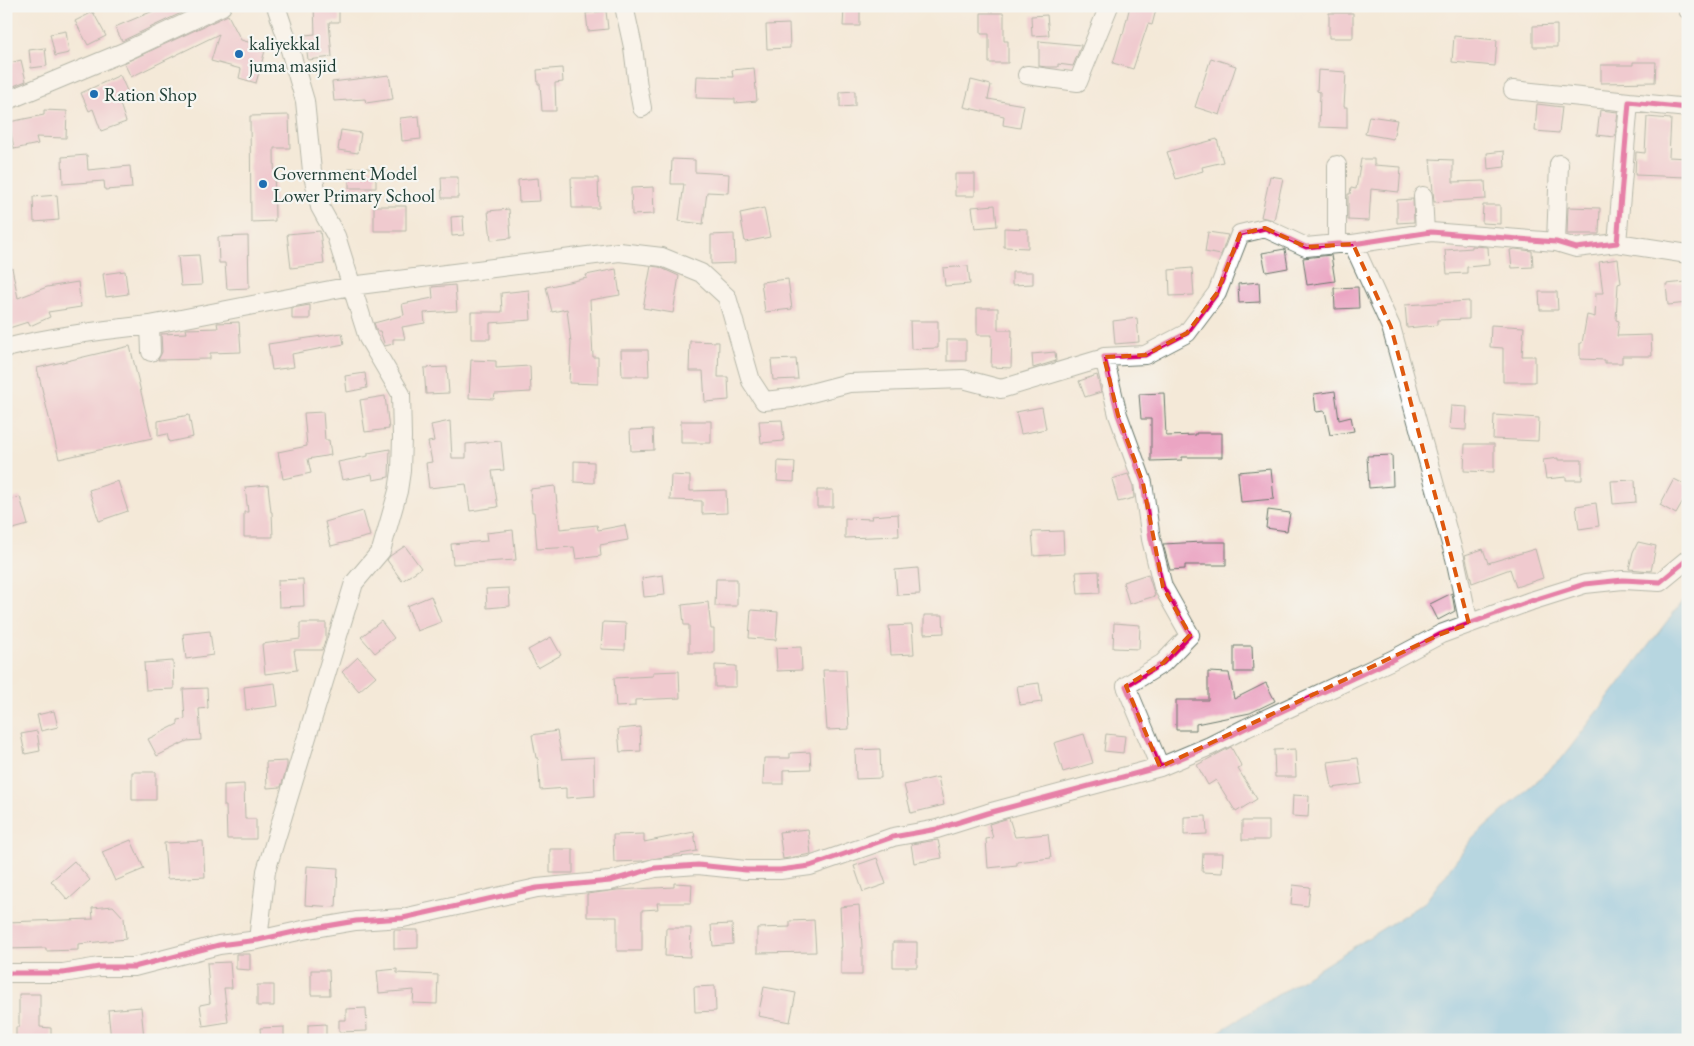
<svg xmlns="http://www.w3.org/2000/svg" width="1694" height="1046" viewBox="0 0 1694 1046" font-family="'EB Garamond',serif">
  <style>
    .water { fill: #6dbee9; stroke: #467e8e }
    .building { fill: #eba5c3 }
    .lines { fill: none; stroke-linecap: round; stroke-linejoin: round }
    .minor-casing { stroke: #6a796d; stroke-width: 20 }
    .minor { stroke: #fff; stroke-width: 18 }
    .cycleway-casing { stroke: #f6f6f2; stroke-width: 8 }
    .cycleway { stroke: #d6006c; stroke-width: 5 }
    .marked { fill: none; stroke: #de580e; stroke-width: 4; stroke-dasharray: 10 6; stroke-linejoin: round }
    .poi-dot { fill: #1f6fb2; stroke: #f6f6f2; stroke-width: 2 }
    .labels { text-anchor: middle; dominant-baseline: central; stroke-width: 4.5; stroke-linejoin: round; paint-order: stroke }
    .poi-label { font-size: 19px; fill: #1f3d34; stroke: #f6f6f2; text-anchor: start }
  </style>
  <rect width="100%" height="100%" fill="#f6f6f2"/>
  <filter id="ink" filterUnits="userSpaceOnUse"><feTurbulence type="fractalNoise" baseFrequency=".02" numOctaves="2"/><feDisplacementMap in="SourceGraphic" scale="10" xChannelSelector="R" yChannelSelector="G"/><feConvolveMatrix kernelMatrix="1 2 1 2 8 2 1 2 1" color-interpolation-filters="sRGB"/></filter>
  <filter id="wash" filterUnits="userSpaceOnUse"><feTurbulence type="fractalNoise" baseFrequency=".0096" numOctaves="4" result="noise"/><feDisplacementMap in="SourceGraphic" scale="20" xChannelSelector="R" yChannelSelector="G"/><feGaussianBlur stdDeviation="1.12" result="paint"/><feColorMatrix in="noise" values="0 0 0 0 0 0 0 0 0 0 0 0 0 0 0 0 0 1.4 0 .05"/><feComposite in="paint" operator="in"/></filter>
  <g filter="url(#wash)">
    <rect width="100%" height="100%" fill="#f4e9d8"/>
    <path class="water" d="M1688,594V1040H1206L1425,902L1473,838L1563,757Z"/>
    <g id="blocks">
      <path class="building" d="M165,6H196L122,41L115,27Z
        M314,6H339V22H329L332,57L308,60L305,35L315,34Z
        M1130,6H1157L1152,25L1148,24L1133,69L1113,63L1122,33L1123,34Z
        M844,9H860V26H843Z
        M606,11L608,29L588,31L586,13Z
        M93,12L106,36L88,45L75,21Z
        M981,13H1004V41H1008V63H989V34H981Z
        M1329,13H1353V38H1329Z
        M228,15L241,40L266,47L256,83L239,78L241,69L211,61L219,34L131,77L124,63Z
        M1047,15L1049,35L1032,36L1031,16Z
        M789,24L790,48L767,49L766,25Z
        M1557,25V47H1533V26Z
        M66,31L69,53L55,56L50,34Z
        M1454,36L1497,40L1495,66L1452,62Z
        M1039,41L1081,45V46L1073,66L1058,64V67H1046L1039,66Z
        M45,48L47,66L31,68L29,50Z
        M1211,58L1236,66L1220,115L1195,107Z
        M21,60L26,81L6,89V64Z
        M1633,62H1656L1655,82L1601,83V65H1633Z
        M562,68L563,82L555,83L556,111H542L540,84H538L537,70Z
        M754,68L757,101L735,103V99L696,98L697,76L733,77L732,70Z
        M1318,70L1346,72L1344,107H1347V128L1319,127L1320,92L1317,91Z
        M120,75L128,93L118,98L126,122L101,131L93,109L89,111L81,93Z
        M389,75L393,99L366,103L365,99L334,101L332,82Z
        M971,80L991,85L988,99L1024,105L1020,128L1003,125L1004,116L964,107Z
        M855,91V106L840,107V92Z
        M1537,104L1562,107L1559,133L1535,131Z
        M44,110L67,111L66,138L36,137L38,144L14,149L9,122L44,115Z
        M1600,110L1618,112L1615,137L1597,135Z
        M289,115L290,148H274L275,221L251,222L250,116Z
        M419,116L421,139L402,141L400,118Z
        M1369,116L1397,120L1393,139L1365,134Z
        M1647,117L1671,119L1669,157L1687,158L1686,177L1635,175L1636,152L1645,153Z
        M341,130L361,133L358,153L338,150Z
        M1217,139L1223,162L1202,167L1203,171L1176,179L1167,152L1195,144V145Z
        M1504,151L1505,167L1488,169L1487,153Z
        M87,155L88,170L130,166L132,188L105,190L104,181L63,184L62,157Z
        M672,159L695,160V172L729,174L728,193L707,192L703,224L679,221L684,184H671Z
        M1361,159H1374V165L1401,167L1399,192L1371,189L1369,221L1348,220V194H1350L1351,188L1356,189Z
        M1430,159L1453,160V182L1485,181L1486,199L1434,202Z
        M349,168H376V188H349Z
        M955,174H975V196H955Z
        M1270,176L1283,178L1274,220L1261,217Z
        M441,177H458V198H442Z
        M538,178L540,201L519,202L518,180Z
        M571,178H598L599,208H572Z
        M653,187L654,214L632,215L631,188Z
        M57,195L59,220L34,222L33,197Z
        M1413,199L1414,222L1397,223V200Z
        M995,205L997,226L975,228L972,207Z
        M1483,205H1500V224L1482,223Z
        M374,206H406V231H374Z
        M1568,207L1600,208L1599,234H1567Z
        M764,208L770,237L745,242L740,213Z
        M509,209L511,238L491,240L488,211Z
        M463,216L464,235L452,236L451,217Z
        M1004,228L1028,229V248L1004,247Z
        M320,231L324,264L291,268L287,234Z
        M1208,232L1228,235L1221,255L1205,252Z
        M734,234L735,263L711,264V235Z
        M248,236L249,288L227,289L225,263H219L218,237Z
        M1472,246L1488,247L1489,265L1467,267V273L1447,274L1445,250L1472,248Z
        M1285,249L1288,268L1266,272L1262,253Z
        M1515,249L1532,251L1533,267L1512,268L1510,250Z
        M199,255L202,285L181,286L178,256Z
        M1331,255L1335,281L1307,285L1303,258Z
        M1618,259L1621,283L1618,284L1616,320L1619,321L1617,336L1651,335L1652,356H1622V363H1605V360L1580,359V343H1582L1587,315L1595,317L1596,293H1603L1599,262Z
        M651,266L659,267L679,276L673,313L643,308Z
        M968,266L970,284L945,286L943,268Z
        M12,268L18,298L47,287L78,282L81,307L48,312L50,317L30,326L28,322L6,329V269Z
        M1192,268L1194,295L1170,296L1169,270Z
        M616,269L620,295L590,300L593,357H598V384L569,383L571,343L567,309L552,312L546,287L587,278L586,275Z
        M125,271L128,294L106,297L103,274Z
        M1012,272H1033V284L1012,285Z
        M788,279L792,309L765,312L761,282Z
        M1259,282L1260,302L1239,303L1238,284Z
        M1686,282L1688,303L1668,305L1666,284Z
        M455,285L457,311L424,313L425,323L402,327L405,339H393V344L385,346L380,331H377L374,323L404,315L402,304L433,298L432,287Z
        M1358,287L1359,308L1335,309L1334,288Z
        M529,290L531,320L490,323V339H471V312H502L501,293Z
        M1539,292H1557L1558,310H1540Z
        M1469,301V319L1437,320V325L1407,328L1405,305Z
        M310,305V319H292V308Z
        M977,308H998V330H1012L1011,368L991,367L992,335H977Z
        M1137,318L1139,342L1115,344L1113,321Z
        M910,321H938V348L911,349Z
        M239,322L241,352L210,353V359L158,360L162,352L161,334L187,333L186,329L218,328L217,323Z
        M1491,325L1524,327L1522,356H1535V382H1503V348L1490,347Z
        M342,333L344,344L292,354L294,367L272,370L268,344Z
        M947,340H966V361H947Z
        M690,341L719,342L718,377H728L729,400L705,402L703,371H689Z
        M130,346L152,438L59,459L37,368Z
        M621,350H648L649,376H622Z
        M1055,352L1056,361L1033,368L1032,354Z
        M796,359L798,379L773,380L771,360Z
        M471,360L496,361V368L530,366L531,392L495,394L494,399L469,398Z
        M447,367L449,393L426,394L424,368Z
        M365,373L367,388L347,392L345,376Z
        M1097,375L1101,392L1085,397L1079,381Z
        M1335,391L1339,420L1351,417L1354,431L1330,435L1325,411L1316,412L1314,394Z
        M1164,393L1166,436L1196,435V433H1222V457H1182V460L1151,461V419H1141L1139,394Z
        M385,396L389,429L365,432L360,400Z
        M1451,406L1467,407L1466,430L1449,429Z
        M1042,407L1046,429L1021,434L1016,412Z
        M323,412L325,440H329L331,455L308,459L311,473L283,479L278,452L307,446L304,413Z
        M189,415L193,437L169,442L167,434L158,436V421Z
        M1494,415L1539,418L1538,441L1493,439Z
        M782,420L784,441L761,443L759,421Z
        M450,421L452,458H466V444L501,441L504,470L492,471L498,507L470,511L466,484L429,488L426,463L432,462L428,442L434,441L431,425Z
        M681,421H711V443H681Z
        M653,429L654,450L631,451L630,430Z
        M1465,444H1494V472L1464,471Z
        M390,449L389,477L373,480L372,474L342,480L338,462L368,456V453Z
        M1392,455L1393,486L1369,488L1367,456Z
        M1558,458V460H1582V480H1566V477L1546,479L1543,460Z
        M574,461L594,462V483L574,482Z
        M778,461L795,462L794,482L777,481Z
        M1271,469L1274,499L1241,502L1238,472Z
        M1128,474L1133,486L1134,498L1118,502L1112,479Z
        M671,475L690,476V491L726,490L727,513L702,514V501L670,500Z
        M1674,479L1688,486V493L1676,514L1660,505Z
        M1635,480L1636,502L1613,504L1611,481Z
        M118,481L128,511L99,521L89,490Z
        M268,485L271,512H272L273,537H244V512H248L245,487Z
        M555,486L560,529L597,525L598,530L625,525L628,540L600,545L601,556L576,559L574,547L537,549L534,512H532L530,489Z
        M817,490H833V507H817Z
        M20,497L28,525L6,531V501Z
        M1596,503L1599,526L1579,529L1576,506Z
        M1268,510L1290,513L1287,531L1266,528Z
        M363,511L370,536L331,546L325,522Z
        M898,514L899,536L845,538V518L872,519L871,516Z
        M513,530L516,560L453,564L451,544L487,541L486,533Z
        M1063,531L1064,554L1034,556L1032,532Z
        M1202,542H1226V565H1185V569L1170,570L1163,544Z
        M1638,542L1656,546L1651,571L1629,569L1633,552Z
        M405,546L421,568L402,581L387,560L390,556Z
        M1483,549L1488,563L1535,549L1543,578L1516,587L1510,569L1472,583L1465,555Z
        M918,568L920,594L897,595L895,570Z
        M1099,571L1100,593L1078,594L1076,572Z
        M1148,574L1155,596L1129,604L1123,582Z
        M663,575L665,595L644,597L642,578Z
        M303,579L304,606L279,607L278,580Z
        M716,579H737V606H715Z
        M509,588L510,606L487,608L486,589Z
        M1452,593L1455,611L1438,620L1430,604Z
        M431,596L441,622L417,631L407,606Z
        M708,602L711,629H714V653H689V625H684L682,605Z
        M751,610L778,612L776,640L749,638Z
        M924,615H943L944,633L924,634Z
        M381,621L394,638L375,653L361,637Z
        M603,622L626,623L625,650L601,649Z
        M300,623H326V638L322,650H294L297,670L265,674L262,644L300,639Z
        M1114,623L1140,625L1139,649L1113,648Z
        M912,625L914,654L891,655L889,626Z
        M210,631L213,655L186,659L183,634Z
        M551,637L561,655L538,668L528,650Z
        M1234,646H1252L1253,672H1234Z
        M801,647L802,670L777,671L776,648Z
        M358,657L376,676L359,691L342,672Z
        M173,661L174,689L146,690L144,663Z
        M715,665L736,666V687H715Z
        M823,670H846L849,729L827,730Z
        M679,671L680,698L635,700V706L616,707L614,678L653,676V672Z
        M1208,672L1229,673L1234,699L1266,683L1275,701L1250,713L1196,724V730H1176V700H1208Z
        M275,683L278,706L246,710L244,687Z
        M1039,683L1042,702L1020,705L1017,686Z
        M207,688L208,708L199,709L201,740L187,741L157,756L148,739L178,724V720L185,719L183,689Z
        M54,711L58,727L41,731L37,715Z
        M640,727L641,751L620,752L618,729Z
        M37,731L40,751L25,754L21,734Z
        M557,731L562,759L594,757L595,796L566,798V788L540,790L538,758H536L532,735Z
        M1084,734L1093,763L1063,772L1054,743Z
        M1106,734L1125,736L1123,753L1104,751Z
        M1231,747L1242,767L1238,769L1257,799L1236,812L1216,780L1208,785L1197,765Z
        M880,749L881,778L856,779L855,750Z
        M1295,749L1296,777H1275L1274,750Z
        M810,752L811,769L783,770V784H763L764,758H790V753Z
        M1358,758L1362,784L1332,788L1328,762Z
        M287,761V766L281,787L267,788L266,762Z
        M132,772H156V800H132Z
        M938,777L944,805L911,813L904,785Z
        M244,784L245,819H256V839H227L226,806H224V785Z
        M1293,795L1309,796L1308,817L1292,816Z
        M1206,816L1207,834L1184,835V817Z
        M1009,818L1015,837L1048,834L1051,858L1017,862V865L988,868L986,839L993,838L989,824Z
        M1242,821H1269V840H1242Z
        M808,829L811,854L783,859L779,832Z
        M694,832L697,851L642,861L614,862L613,835L644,834V842Z
        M131,840L144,869L115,881L102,852Z
        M938,840L942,858L914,863L911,844Z
        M203,841L205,877L167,879L164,843Z
        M550,849H573V873H550Z
        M1203,853H1223L1222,873L1202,872Z
        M877,858L886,884L863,892L854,866Z
        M74,861L90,880L68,900L51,881Z
        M307,866L338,868L336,907L305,905Z
        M674,883L692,884L691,903H657L658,909L642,910V951H617V917H587V894L617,890L674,887Z
        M1293,885L1310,887L1308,906L1291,904Z
        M859,905L862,946V975H841V947H842L840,907Z
        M113,906L124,918L126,939L78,944V950L46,951V948L6,949V922L93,919L92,908Z
        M814,920L816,952L757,953V928L790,927V921Z
        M732,924L733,944L713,946L711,925Z
        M666,928H691L690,957L665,956Z
        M394,930H418V948L394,949Z
        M893,942H917V967H893Z
        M236,954H250V970L236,969Z
        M230,962L232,988H224L228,1022L203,1026L200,1005L210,1003L207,963Z
        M397,969V973L438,975L437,1004L413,1003L414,990L379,993L377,971Z
        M311,970H329L330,995H311Z
        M257,985H274V1006H257Z
        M715,986L716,1011L695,1012L694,987Z
        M764,987L796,993L790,1022L758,1016Z
        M19,994H40V1027L51,1028V1040H16V1027H19Z
        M141,1007L144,1038L111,1040L108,1010Z
        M366,1008L367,1031L339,1032V1020H346V1009Z
        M326,1024V1040H308V1025Z
        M284,1027V1040H261L260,1028Z"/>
    </g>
  </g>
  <g filter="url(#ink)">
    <use href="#blocks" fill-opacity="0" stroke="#6a796d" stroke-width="1"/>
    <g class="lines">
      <defs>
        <path id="minor" d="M624,6L633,47L638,87L642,108
          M1687,6L1688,10
          M1027,75L1078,82L1109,6
          M1513,90L1629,102
          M6,101L126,51L222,6
          M1337,165V244
          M1423,196L1425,232
          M1556,242L1559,164
          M1617,243L1688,254
          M1353,244L1391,327L1455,558L1469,624
          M150,325L351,286L619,252L662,257L701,273L727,297L751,381L764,401L792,398L849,383L963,379L1001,389L1104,358
          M6,348C54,336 101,330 150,325L151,352
          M1160,767L1126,686L1163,663L1190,635L1163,587L1151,539L1143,483L1118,415L1104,357L1145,355L1187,333L1217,293L1240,234L1265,228L1306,247L1337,244H1353L1431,232L1556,242L1576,248L1617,243L1629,102L1688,108
          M258,940L266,871L354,583L381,551L398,491L401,471L402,437L401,394L368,338L336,236L320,207L312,171L305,101L285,33L276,6
          M6,973H63L99,967H134L219,945L258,940L303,930L356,921L403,918L537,888L610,881L655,868L698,865L746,870H780L810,866L893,837L937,829L988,813L1160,767L1210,746L1246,728L1392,660L1441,634L1531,601L1585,584L1623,580L1660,582L1688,559"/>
      </defs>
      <use href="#minor" class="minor-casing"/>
      <use href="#minor" class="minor"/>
      <defs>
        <path id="cycleway" d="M1160,767L1126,686L1163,663L1190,635L1163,587L1151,539L1143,483L1118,415L1104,357L1145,355L1187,333L1217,293L1240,234L1265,228L1306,247L1337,244H1353L1431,232L1556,242L1576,248L1617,243L1629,102L1688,108
          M6,973H63L99,967H134L219,945L258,940L303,930L356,921L403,918L537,888L610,881L655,868L698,865L746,870H780L810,866L893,837L937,829L988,813L1160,767L1210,746L1246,728L1392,660L1441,634L1531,601L1585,584L1623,580L1660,582L1688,559"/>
      </defs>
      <use href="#cycleway" class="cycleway-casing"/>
      <use href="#cycleway" class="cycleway"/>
    </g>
  </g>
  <path d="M0 0H1694V1046H0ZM1265,228L1306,247L1353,244L1391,327L1469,624L1441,634L1160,767L1126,686L1163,663L1190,635L1163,587L1143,483L1118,415L1104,357L1145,355L1187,333L1217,293L1240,234Z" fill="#f4e9d8" fill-opacity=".55" fill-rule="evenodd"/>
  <path class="marked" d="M1265,228L1306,247L1353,244L1391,327L1469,624L1441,634L1160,767L1126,686L1163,663L1190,635L1163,587L1143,483L1118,415L1104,357L1145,355L1187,333L1217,293L1240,234Z"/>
  <g class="poi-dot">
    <circle cx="239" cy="54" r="5"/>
    <circle cx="94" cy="94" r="5"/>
    <circle cx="263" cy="184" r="5"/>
  </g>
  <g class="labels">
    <g class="poi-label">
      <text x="249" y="43">kaliyekkal<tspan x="249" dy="22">juma masjid</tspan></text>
      <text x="104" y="94">Ration Shop</text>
      <text x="273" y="173">Government Model<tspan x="273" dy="22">Lower Primary School</tspan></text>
    </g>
  </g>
  <rect width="1694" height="1046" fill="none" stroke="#f6f6f2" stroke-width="25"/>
</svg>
